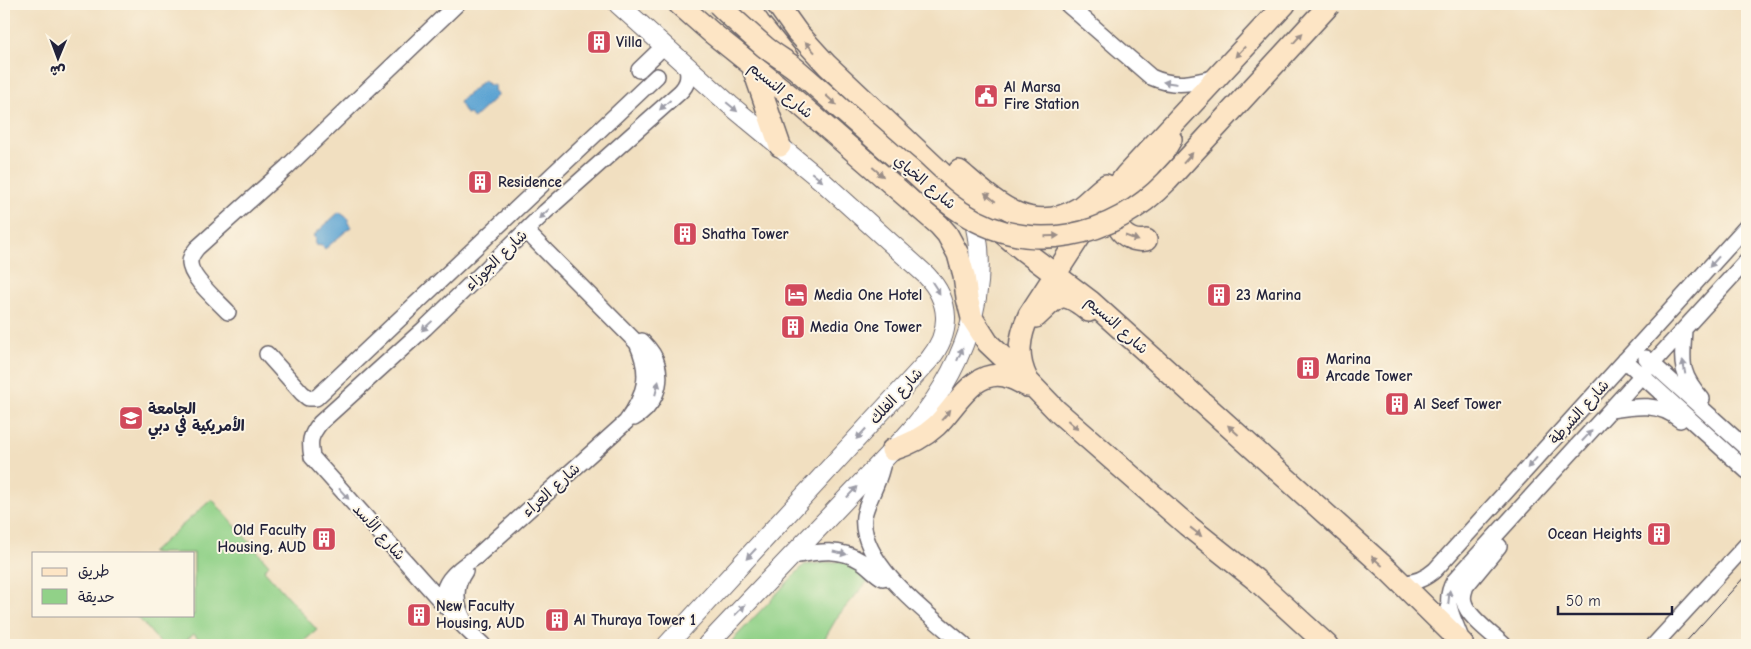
<svg xmlns="http://www.w3.org/2000/svg" width="1751" height="649" viewBox="0 0 1751 649" font-family="'Comic Neue','Playpen Sans Arabic',sans-serif">
  <style>
    .green { fill: #91d188; stroke: #5a7a62 }
    .water { fill: #5da4d3; stroke: #406387 }
    .lines { fill: none; stroke-linecap: round; stroke-linejoin: round }
    .minor-casing { stroke: #6a646a; stroke-width: 18 }
    .tertiary-casing { stroke: #6a646a; stroke-width: 21 }
    .secondary-casing { stroke: #6a646a; stroke-width: 24 }
    .minor { stroke: #fff; stroke-width: 15 }
    .tertiary { stroke: #fff; stroke-width: 19 }
    .secondary { stroke: #fde5c5; stroke-width: 21 }
    .tram { stroke: #22223b; stroke-width: 1 }
    .secondary-bridge-casing { stroke: #6a646a; stroke-width: 24; stroke-linecap: butt }
    .secondary-bridge { stroke: #fde5c5; stroke-width: 21 }
    .oneway { fill: #9a8d87 }
    .oneway2 { fill: #9c9ca7 }
    .labels { text-anchor: middle; dominant-baseline: central; stroke-width: 4; stroke-linejoin: round; paint-order: stroke }
    .poi-label { font-size: 15px; font-weight: bold; fill: #22223b; stroke: #fcf5e5; text-anchor: start }
    .street-label { font-size: 15px; fill: #22223b; stroke: #fcf5e5 }
  </style>
  <rect width="100%" height="100%" fill="#fcf5e5"/>
  <filter id="ink" filterUnits="userSpaceOnUse"><feTurbulence type="fractalNoise" baseFrequency=".02" numOctaves="2"/><feDisplacementMap in="SourceGraphic" scale="10" xChannelSelector="R" yChannelSelector="G"/><feConvolveMatrix kernelMatrix="1 2 1 2 8 2 1 2 1" color-interpolation-filters="sRGB"/></filter>
  <filter id="wash" filterUnits="userSpaceOnUse"><feTurbulence type="fractalNoise" baseFrequency=".0096" numOctaves="4" result="noise"/><feDisplacementMap in="SourceGraphic" scale="20" xChannelSelector="R" yChannelSelector="G"/><feGaussianBlur stdDeviation="1.12" result="paint"/><feColorMatrix in="noise" values="0 0 0 0 0 0 0 0 0 0 0 0 0 0 0 0 0 1.4 0 .05"/><feComposite in="paint" operator="in"/></filter>
  <g filter="url(#wash)">
    <rect width="100%" height="100%" fill="#f1dfc0"/>
    <path class="green" d="M212,499L269,565L264,570L317,630L299,645H204L194,634L180,645H162L136,615H194V553H151Z
      M844,561L868,569V581L838,616L825,638L824,645H728L804,565Z"/>
    <path class="water" d="M484,80L488,84L495,86L494,90L498,95L474,118L469,114H466L459,102Z
      M339,212L349,219L348,223L351,227L325,249L322,246L316,245L315,242L316,239L313,236Z"/>
  </g>
  <g filter="url(#ink)">
    <g class="lines">
      <defs>
        <path id="minor" d="M1067,4L1151,77C1175,88 1194,83 1217,77
          M639,70L664,46
          M228,312C218,301 189,277 190,262C190,257 193,253 197,248L287,167L457,4
          M1684,330C1682,363 1679,373 1702,399
          M267,354L302,393L308,398H316L657,76
          M1646,358L1747,449
          M1625,360L1747,471
          M1611,410C1636,406 1659,402 1680,420
          M634,418C653,408 663,385 657,364C655,355 649,348 642,341
          M884,458C882,468 879,478 875,487C871,497 866,506 864,516C858,564 931,616 964,645
          M1499,546L1466,586C1464,592 1462,596 1464,602C1467,616 1493,635 1504,645
          M792,556C816,552 839,547 861,561C869,566 875,574 883,578
          M1402,583C1415,583 1425,579 1435,570L1747,226
          M447,608L312,457C309,441 310,436 320,423L425,328L545,212L680,92C688,84 689,78 687,66
          M465,622C455,605 453,588 465,571
          M1461,639C1455,619 1441,603 1454,581L1747,260
          M483,645C447,610 420,593 476,557L626,422C646,395 651,374 637,343L526,231
          M1654,645L1747,544"/>
        <path id="tertiary" d="M618,4L730,105L822,181L926,275C951,301 952,332 929,360L667,645
          M707,645L905,437C961,376 996,291 971,209"/>
        <path id="secondary" d="M679,4L712,33L788,94L939,225L947,234L958,254L964,276L967,298L972,318L988,343L1028,381L1057,411L1187,525L1256,580L1327,645
          M746,4L759,23L788,59
          M777,4L797,32L827,65L968,198L994,226L1024,251L1090,301L1389,571L1462,643V645
          M752,65L780,146
          M959,171C993,200 1030,238 1079,208C1089,201 1096,192 1106,185
          M1146,240C1130,243 1111,230 1119,211C1123,201 1134,193 1141,184C1152,170 1162,155 1171,139
          M1036,317C1059,296 1060,288 1089,311
          M1027,379C1016,357 1019,337 1029,315L1090,221L1126,175L1285,4
          M892,450C908,445 923,438 936,426C956,407 973,369 1005,376C1013,378 1020,382 1027,386"/>
      </defs>
      <use href="#minor" class="minor-casing"/>
      <use href="#tertiary" class="tertiary-casing"/>
      <use href="#secondary" class="secondary-casing"/>
      <use href="#minor" class="minor"/>
      <use href="#tertiary" class="tertiary"/>
      <use href="#secondary" class="secondary"/>
      <path class="tram" d="M1683,645L1747,574"/>
      <defs>
        <path id="secondary-bridge" d="M718,4C733,19 749,33 765,47C775,55 786,61 796,69C811,82 826,95 841,109C865,130 888,151 912,171C928,186 943,201 961,212C1030,257 1112,238 1167,181L1330,4"/>
      </defs>
      <use href="#secondary-bridge" class="secondary-bridge-casing"/>
      <use href="#secondary-bridge" class="secondary-bridge"/>
    </g>
    <defs><path id="oneway-solid" d="M-6-.8H1V-3.2L6.5 0L1 3.2V.8H-6Z" transform="scale(1.25)"/></defs>
    <g class="oneway">
      <use href="#oneway-solid" transform="translate(1298 38) rotate(-48)"/>
      <use href="#oneway-solid" transform="translate(810 47) rotate(-132)"/>
      <use href="#oneway-solid" transform="translate(1240 52) rotate(133)"/>
      <use href="#oneway-solid" transform="translate(831 100) rotate(42)"/>
      <use href="#oneway-solid" transform="translate(1188 158) rotate(-48)"/>
      <use href="#oneway-solid" transform="translate(878 172) rotate(41)"/>
      <use href="#oneway-solid" transform="translate(990 197) rotate(-141)"/>
      <use href="#oneway-solid" transform="translate(1052 236) rotate(-2)"/>
      <use href="#oneway-solid" transform="translate(1132 238) rotate(21)"/>
      <use href="#oneway-solid" transform="translate(946 415) rotate(-49)"/>
      <use href="#oneway-solid" transform="translate(1073 425) rotate(41)"/>
      <use href="#oneway-solid" transform="translate(1233 430) rotate(-138)"/>
      <use href="#oneway-solid" transform="translate(1196 532) rotate(38)"/>
      <use href="#oneway-solid" transform="translate(1377 561) rotate(-138)"/>
    </g>
    <g class="oneway2">
      <use href="#oneway-solid" transform="translate(1170 83) rotate(-172)"/>
      <use href="#oneway-solid" transform="translate(665 105) rotate(138)"/>
      <use href="#oneway-solid" transform="translate(732 107) rotate(40)"/>
      <use href="#oneway-solid" transform="translate(817 177) rotate(40)"/>
      <use href="#oneway-solid" transform="translate(544 214) rotate(137)"/>
      <use href="#oneway-solid" transform="translate(1714 262) rotate(132)"/>
      <use href="#oneway-solid" transform="translate(936 288) rotate(57)"/>
      <use href="#oneway-solid" transform="translate(427 326) rotate(137)"/>
      <use href="#oneway-solid" transform="translate(960 354) rotate(-67)"/>
      <use href="#oneway-solid" transform="translate(1684 367) rotate(-100)"/>
      <use href="#oneway-solid" transform="translate(657 388) rotate(-76)"/>
      <use href="#oneway-solid" transform="translate(861 434) rotate(133)"/>
      <use href="#oneway-solid" transform="translate(1587 436) rotate(-47)"/>
      <use href="#oneway-solid" transform="translate(1532 463) rotate(132)"/>
      <use href="#oneway-solid" transform="translate(852 492) rotate(-47)"/>
      <use href="#oneway-solid" transform="translate(344 494) rotate(48)"/>
      <use href="#oneway-solid" transform="translate(840 553) rotate(12)"/>
      <use href="#oneway-solid" transform="translate(751 554) rotate(133)"/>
      <use href="#oneway-solid" transform="translate(1449 597) rotate(-84)"/>
      <use href="#oneway-solid" transform="translate(740 610) rotate(-46)"/>
    </g>
  </g>
  <defs>
    <symbol id="building-square" viewBox="-11 -11 22 22"><rect x="-9" y="-9" width="18" height="18" rx="4" fill="#d1495b" stroke="#fcf5e5"/><path d="M-4-6H4V6H1V3H-1V6H-4ZM-2.5-4.3h1.7v1.8h-1.7ZM.8-4.3h1.7v1.8H.8ZM-2.5-1h1.7V.8h-1.7ZM.8-1h1.7V.8H.8Z" fill="#fff"/></symbol>
    <symbol id="civic-square" viewBox="-11 -11 22 22"><rect x="-9" y="-9" width="18" height="18" rx="4" fill="#d1495b" stroke="#fcf5e5"/><path d="M-.6-6.5H3V-4.5H.6V-3L4-1V1h2V6H-6V1h2V-1L-.6-3ZM-1.2 2.5V6h2.4V2.5Z" fill="#fff"/></symbol>
    <symbol id="hotel-square" viewBox="-11 -11 22 22"><rect x="-9" y="-9" width="18" height="18" rx="4" fill="#d1495b" stroke="#fcf5e5"/><path d="M-6-4.5h1.5V1H6V5H4.5V3h-9V5H-6ZM-4 0a1.8 1.8 0 1 1 3.6 0ZM.5 0V-2.5h3Q6-2.5 6 0Z" fill="#fff"/></symbol>
    <symbol id="university-square" viewBox="-11 -11 22 22"><rect x="-9" y="-9" width="18" height="18" rx="4" fill="#d1495b" stroke="#fcf5e5"/><path d="M0-5L7-2L0 1L-7-2ZM-4 1L0 2.5L4 1V4Q0 6-4 4Z" fill="#fff"/></symbol>
  </defs>
  <g fill-rule="evenodd">
    <use href="#building-square" x="585" y="28" width="28" height="28"/>
    <use href="#civic-square" x="972" y="82" width="28" height="28"/>
    <use href="#building-square" x="466" y="168" width="28" height="28"/>
    <use href="#building-square" x="671" y="220" width="28" height="28"/>
    <use href="#hotel-square" x="782" y="281" width="28" height="28"/>
    <use href="#building-square" x="1205" y="281" width="28" height="28"/>
    <use href="#building-square" x="779" y="313" width="28" height="28"/>
    <use href="#building-square" x="1294" y="354" width="28" height="28"/>
    <use href="#building-square" x="1383" y="390" width="28" height="28"/>
    <use href="#university-square" x="117" y="404" width="28" height="28"/>
    <use href="#building-square" x="1645" y="520" width="28" height="28"/>
    <use href="#building-square" x="310" y="525" width="28" height="28"/>
    <use href="#building-square" x="405" y="601" width="28" height="28"/>
    <use href="#building-square" x="543" y="606" width="28" height="28"/>
  </g>
  <g class="labels">
    <g class="poi-label">
      <text x="616" y="42">Villa</text>
      <text x="1004" y="87">Al Marsa<tspan x="1004" dy="17">Fire Station</tspan></text>
      <text x="498" y="182">Residence</text>
      <text x="702" y="234">Shatha Tower</text>
      <text x="814" y="295">Media One Hotel</text>
      <text x="1236" y="295">23 Marina</text>
      <text x="810" y="327">Media One Tower</text>
      <text x="1326" y="359">Marina<tspan x="1326" dy="17">Arcade Tower</tspan></text>
      <text x="1414" y="404">Al Seef Tower</text>
      <text x="148" y="409">الجامعة<tspan x="148" dy="17">الأمريكية في دبي</tspan></text>
      <text x="306" y="530" text-anchor="end">Old Faculty<tspan x="306" dy="17">Housing, AUD</tspan></text>
      <text x="1642" y="534" text-anchor="end">Ocean Heights</text>
      <text x="436" y="606">New Faculty<tspan x="436" dy="17">Housing, AUD</tspan></text>
      <text x="574" y="620">Al Thuraya Tower 1</text>
    </g>
    <g class="street-label">
      <text transform="translate(781 90) rotate(40)">شارع النسيم</text>
      <text transform="translate(925 182) rotate(40)">شارع الخياي</text>
      <text transform="translate(496 260) rotate(-44)">شارع الجوزاء</text>
      <text transform="translate(1117 325) rotate(42)">شارع النسيم</text>
      <text transform="translate(896 396) rotate(-47)">شارع الفلك</text>
      <text transform="translate(1579 412) rotate(-48)">شارع الشرطة</text>
      <text transform="translate(551 490) rotate(-42)">شارع العراء</text>
      <text transform="translate(379 532) rotate(48)">شارع الأسد</text>
    </g>
  </g>
  <rect width="1751" height="649" fill="none" stroke="#fcf5e5" stroke-width="20"/>
  <rect x="32" y="552" width="162" height="65" fill="#fcf5e5" stroke="#a5a1a1"/>
  <rect x="42" y="568" width="25" height="8" fill="#fde5c5" stroke="#a5a1a1"/>
  <text x="78" y="576" font-size="15" fill="#22223b">طريق</text>
  <rect x="42" y="589" width="25" height="15" fill="#91d188" stroke="#a5a1a1"/>
  <text x="78" y="602" font-size="15" fill="#22223b">حديقة</text>
  <g transform="translate(58 58) rotate(181)" stroke="#fcf5e5" stroke-width="4" paint-order="stroke">
  <path d="M0-4L9 19L0 12L-9 19Z" fill="#22223b"/>
  <text y="-8" font-size="14" font-weight="bold" text-anchor="middle" fill="#22223b">ش</text>
  </g>
  <path d="M1558 606v8h114v-8" fill="none" stroke="#22223b" stroke-width="2.5"/>
  <text x="1566" y="606" font-size="15" fill="#22223b" stroke="#fcf5e5" stroke-width="4" paint-order="stroke">50 m</text>
</svg>
